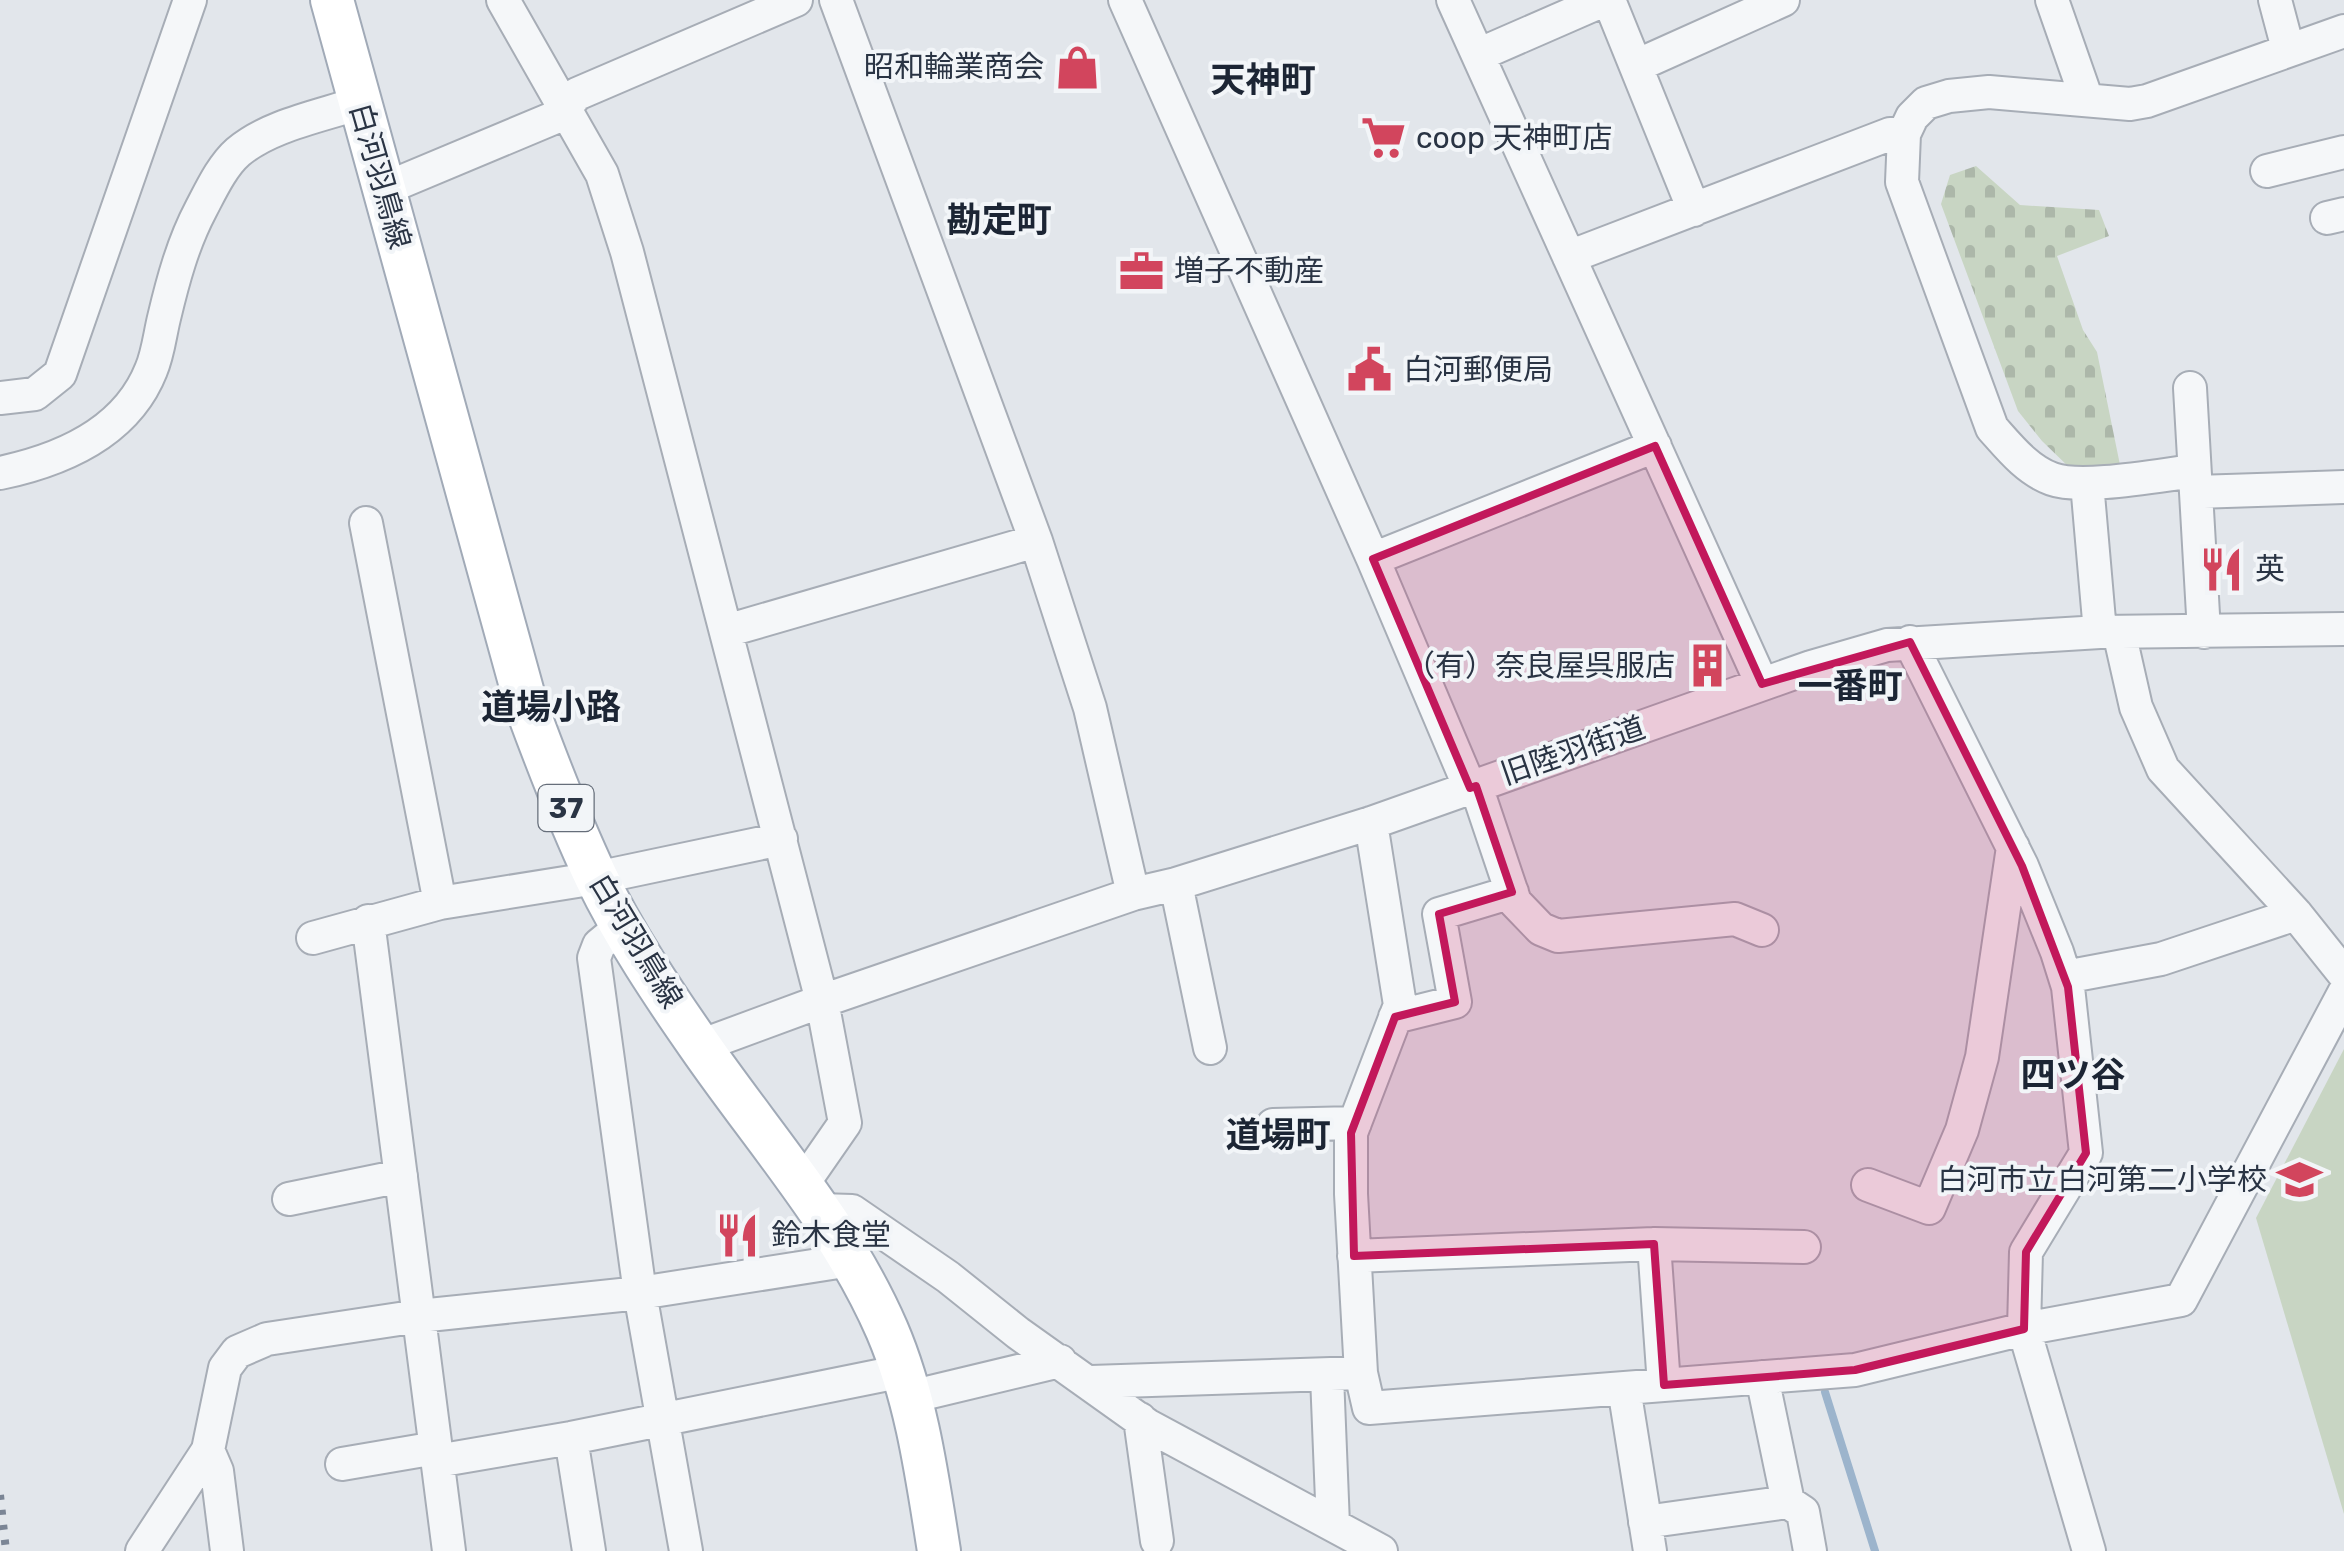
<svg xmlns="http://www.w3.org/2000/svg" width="2344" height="1551" viewBox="0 0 2344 1551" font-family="Rubik,'Noto Sans JP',sans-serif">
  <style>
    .green { fill: #c8d5c3 }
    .cemetery { fill: url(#cemetery-stones) }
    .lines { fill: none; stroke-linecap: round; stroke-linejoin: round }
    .stream { stroke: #9cb4cc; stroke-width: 8 }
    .minor-casing { stroke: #a7adb6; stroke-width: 36 }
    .major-casing { stroke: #a1aab7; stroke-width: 46 }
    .minor { stroke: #f5f7f9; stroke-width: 32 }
    .major { stroke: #fff; stroke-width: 42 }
    .rail { stroke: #7b8595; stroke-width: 8; stroke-dasharray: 5 10; stroke-linecap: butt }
    .marked { fill: #c2185b; fill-opacity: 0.2; stroke: #c2185b; stroke-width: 8; stroke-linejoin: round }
    .labels { text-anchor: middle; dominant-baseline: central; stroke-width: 8; stroke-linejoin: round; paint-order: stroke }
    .shield { fill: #f2f5f8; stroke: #666e7a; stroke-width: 2.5 }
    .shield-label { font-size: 28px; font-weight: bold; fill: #2a3444 }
    .poi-label { font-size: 30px; fill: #2a3444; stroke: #f2f5f8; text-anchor: start }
    .street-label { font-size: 30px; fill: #2a3444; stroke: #f2f5f8 }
    .quarter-label { font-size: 35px; font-weight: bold; fill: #1c2534; stroke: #f2f5f8 }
  </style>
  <defs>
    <pattern id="cemetery-stones" width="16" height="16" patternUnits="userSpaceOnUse" patternTransform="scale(2.5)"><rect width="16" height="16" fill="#c8d5c3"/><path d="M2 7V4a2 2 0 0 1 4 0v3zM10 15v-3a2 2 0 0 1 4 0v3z" fill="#acb7a9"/></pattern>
  </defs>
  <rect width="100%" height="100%" fill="#e2e6eb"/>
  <path class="green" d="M2344,1049V1514L2256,1218Z"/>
  <path class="cemetery" d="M1976,166L2020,205L2099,210L2109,236L2057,256L2083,330L2097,352L2120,465L2073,471L2042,441L2018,411L1941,204L1950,175Z"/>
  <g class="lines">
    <path class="stream" d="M1825,1392L1875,1551"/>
    <defs>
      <path id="minor" d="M503,0L602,174L627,252L822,1001L845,1123L802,1185
        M836,0L1036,541L1090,708L1133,894
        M1125,0L1373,559L1470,788
        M1453,0L1762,684
        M1609,0L1694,210
        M2052,0L2087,100
        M2275,0L2288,49
        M1478,55L1604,0
        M1636,66L1783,0
        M2267,171L2344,152
        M384,189L556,117L577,94L796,0
        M2327,218L2344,214
        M1569,257L1890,134H1904
        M2190,388L2204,632
        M0,398L35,394L60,374L190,0
        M2194,471C2160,475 2082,490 2052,479C2027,470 2009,447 1992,428L1902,182L1904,134L1912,117L1926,103L1949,96L1989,92L2130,104L2147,101L2344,31
        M0,473C62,460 126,433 151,370C158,354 160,334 164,318C173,280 183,243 201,209C211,190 222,166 238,152C270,125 321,116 359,103
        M2087,483L2100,632
        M2196,492L2344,487
        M366,523L440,903
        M1373,559L1655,446
        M726,631L1036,541
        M2119,632L2136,707L2163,769L2296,914L2344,974
        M1910,642L2022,866L2057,952L2068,987L2086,1153L2026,1252L2024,1329L2089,1551
        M1476,786L1515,902L1541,929L1558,936L1735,919L1762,930
        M1371,823L1400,1005L1351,1133V1194L1361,1373L1369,1408L1855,1370L2024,1329L2181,1300L2344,993
        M1176,884L1210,1048
        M368,921L449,1551
        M622,926L599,945L594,958L640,1293L686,1551
        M313,938L440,903L596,878L781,839
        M2065,977L2161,959L2296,914
        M1395,1017L1455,1002L1439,914L1512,892
        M700,1046L822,1001L1133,894L1176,884L1371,823L1811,667L1887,645L2100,632L2344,629
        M1273,1125L1355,1123
        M1868,1185L1929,1208L1962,1130L1982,1057L2013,847
        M289,1199L401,1176
        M820,1210L852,1211L948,1277L1018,1333L1147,1425L1381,1551
        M1654,1244L1664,1385
        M1354,1256L1654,1244L1804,1247
        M1327,1376L1333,1525
        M1762,1377L1788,1502
        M1091,1382L1361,1373
        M1624,1388L1650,1551
        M910,1397L1060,1361
        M1140,1419L1157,1541
        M571,1438L589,1551
        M208,1450L217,1471L227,1551
        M437,1461L571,1438L903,1371
        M342,1464L436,1448
        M1645,1522L1788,1502L1803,1512L1810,1551
        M142,1551L208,1450L225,1368L237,1352L267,1339L419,1316L640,1293L851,1260"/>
      <path id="major" d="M332,0L527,708C548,765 570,822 596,877C624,935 662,992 699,1045C764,1139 841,1224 887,1330C917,1400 927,1476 939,1551"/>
    </defs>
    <use href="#minor" class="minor-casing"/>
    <use href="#major" class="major-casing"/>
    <use href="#minor" class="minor"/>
    <use href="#major" class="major"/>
    <path class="rail" d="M0,1495L6,1551"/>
  </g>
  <path class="marked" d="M1655,446L1762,684L1910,642L2022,866L2068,987L2086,1153L2026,1252L2024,1329L1855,1370L1664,1385L1654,1244L1354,1256L1351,1133L1395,1017L1455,1002L1439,914L1512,892L1476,786L1470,788L1373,559Z"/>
  <defs>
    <symbol id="shop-bare" viewBox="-9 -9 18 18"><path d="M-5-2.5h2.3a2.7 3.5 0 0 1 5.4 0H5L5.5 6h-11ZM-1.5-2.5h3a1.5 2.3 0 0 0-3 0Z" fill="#d2455d" stroke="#f2f5f8" stroke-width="2.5" paint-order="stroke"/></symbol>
    <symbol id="supermarket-bare" viewBox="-9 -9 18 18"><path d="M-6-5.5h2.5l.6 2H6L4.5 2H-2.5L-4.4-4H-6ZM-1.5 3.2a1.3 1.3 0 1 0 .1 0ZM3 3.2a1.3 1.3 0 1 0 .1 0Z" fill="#d2455d" stroke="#f2f5f8" stroke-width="2.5" paint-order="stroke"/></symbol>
    <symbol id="office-bare" viewBox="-9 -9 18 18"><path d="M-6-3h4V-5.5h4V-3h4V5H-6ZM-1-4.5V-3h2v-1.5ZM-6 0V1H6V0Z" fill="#d2455d" stroke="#f2f5f8" stroke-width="2.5" paint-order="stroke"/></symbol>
    <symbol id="civic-bare" viewBox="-9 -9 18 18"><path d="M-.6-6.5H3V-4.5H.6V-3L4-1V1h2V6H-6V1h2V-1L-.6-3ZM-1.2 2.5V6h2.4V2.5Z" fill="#d2455d" stroke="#f2f5f8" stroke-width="2.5" paint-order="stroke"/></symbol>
    <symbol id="restaurant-bare" viewBox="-9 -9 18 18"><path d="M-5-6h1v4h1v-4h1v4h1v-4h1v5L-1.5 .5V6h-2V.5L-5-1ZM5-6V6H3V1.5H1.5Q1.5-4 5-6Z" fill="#d2455d" stroke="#f2f5f8" stroke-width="2.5" paint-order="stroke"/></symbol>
    <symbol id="building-bare" viewBox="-9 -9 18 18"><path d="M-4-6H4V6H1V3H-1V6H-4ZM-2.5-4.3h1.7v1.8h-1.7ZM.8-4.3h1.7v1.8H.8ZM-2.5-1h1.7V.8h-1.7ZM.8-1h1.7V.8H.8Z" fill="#d2455d" stroke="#f2f5f8" stroke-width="2.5" paint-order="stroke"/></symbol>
    <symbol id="school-bare" viewBox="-9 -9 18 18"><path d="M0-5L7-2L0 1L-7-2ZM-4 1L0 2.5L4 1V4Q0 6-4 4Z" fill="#d2455d" stroke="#f2f5f8" stroke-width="2.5" paint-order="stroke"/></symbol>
  </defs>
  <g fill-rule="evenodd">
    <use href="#shop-bare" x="1046" y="36" width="63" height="63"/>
    <use href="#supermarket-bare" x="1352" y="106" width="63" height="63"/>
    <use href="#office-bare" x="1110" y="240" width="63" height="63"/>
    <use href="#civic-bare" x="1338" y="338" width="63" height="63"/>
    <use href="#restaurant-bare" x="2190" y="538" width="63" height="63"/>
    <use href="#building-bare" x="1676" y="634" width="63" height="63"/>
    <use href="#school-bare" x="2268" y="1148" width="63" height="63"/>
    <use href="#restaurant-bare" x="706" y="1204" width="63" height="63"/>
  </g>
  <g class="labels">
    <rect class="shield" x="538.5" y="785" width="55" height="46" rx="8"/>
    <g class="shield-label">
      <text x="566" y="808">37</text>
    </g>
    <g class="poi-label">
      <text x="1044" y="67" text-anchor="end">昭和輪業商会</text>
      <text x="1416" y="138">coop 天神町店</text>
      <text x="1174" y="271">増子不動産</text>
      <text x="1403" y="370">白河郵便局</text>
      <text x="2255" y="569">英</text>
      <text x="1675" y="666" text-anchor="end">（有）奈良屋呉服店</text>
      <text x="2267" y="1180" text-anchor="end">白河市立白河第二小学校</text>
      <text x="771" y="1235">鈴木食堂</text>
    </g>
    <g class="street-label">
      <text transform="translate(380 176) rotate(74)">白河羽鳥線</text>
      <text transform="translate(1573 751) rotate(-19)">旧陸羽街道</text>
      <text transform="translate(636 941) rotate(59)">白河羽鳥線</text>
    </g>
    <g class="quarter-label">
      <text x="1263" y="80">天神町</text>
      <text x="999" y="220">勘定町</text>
      <text x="1850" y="686">一番町</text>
      <text x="551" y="707">道場小路</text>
      <text x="2073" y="1075">四ツ谷</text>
      <text x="1278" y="1135">道場町</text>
    </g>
  </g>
</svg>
